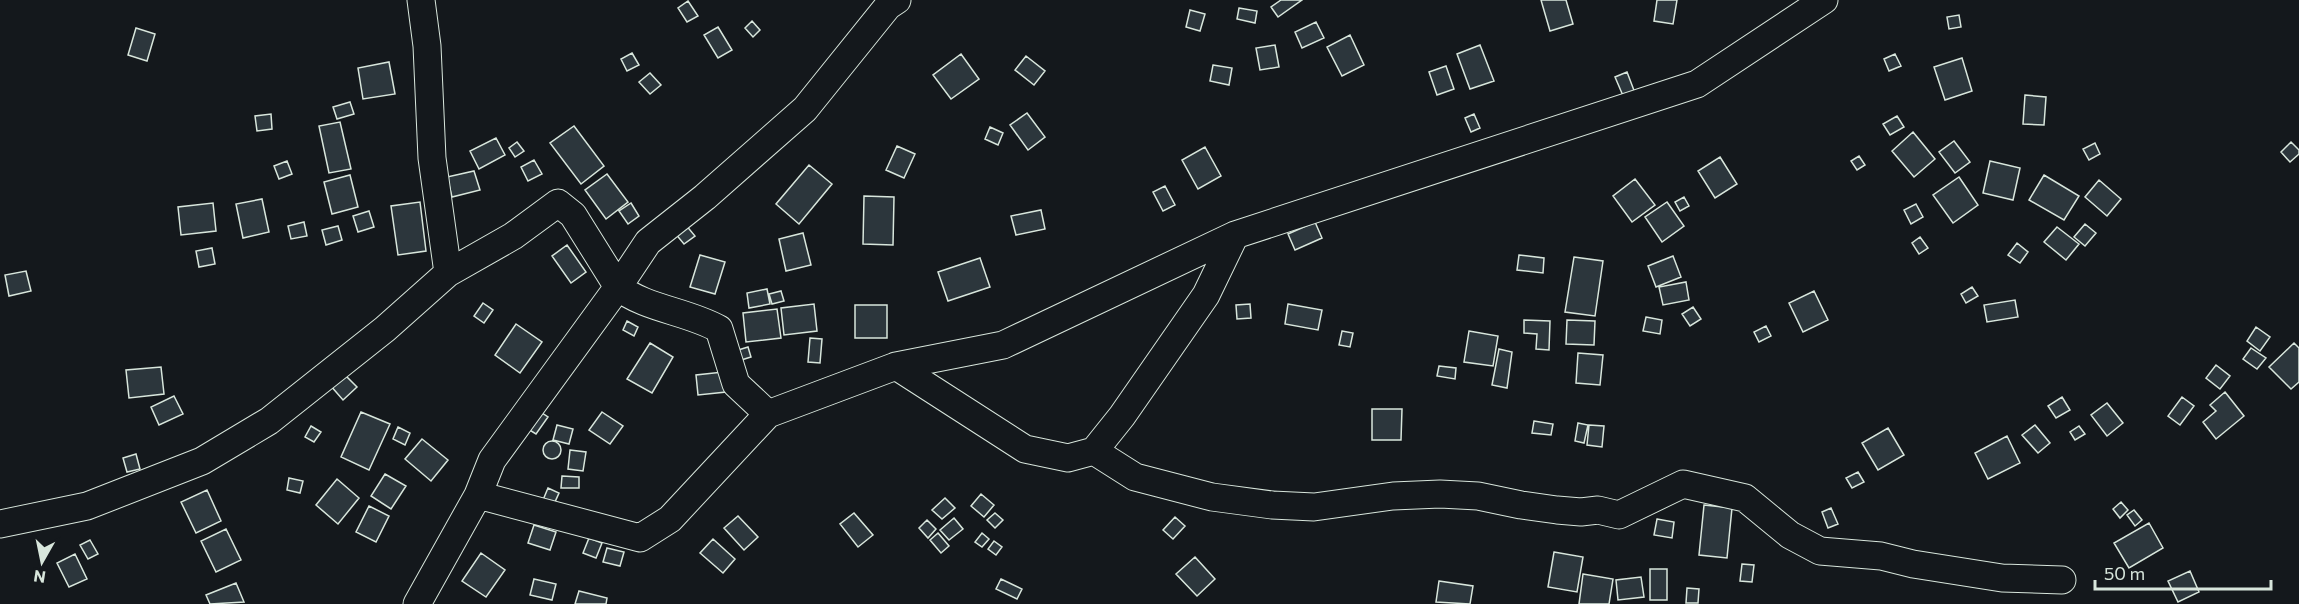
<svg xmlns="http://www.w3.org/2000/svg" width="2299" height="604" viewBox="0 0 2299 604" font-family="Commissioner,sans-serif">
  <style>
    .building { fill: #2c363c; stroke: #d8e6dc; stroke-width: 1.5 }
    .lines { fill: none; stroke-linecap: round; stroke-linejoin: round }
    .minor-casing { stroke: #d8e6dc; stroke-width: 29 }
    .minor { stroke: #14181c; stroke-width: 27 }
  </style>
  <rect width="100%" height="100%" fill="#14181c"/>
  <path class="building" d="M1281,0H1302L1278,17L1271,7Z
    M1541,0H1566L1573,24L1550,31Z
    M1657,0H1677L1673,24L1654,21Z
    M688,1L698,16L687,22L678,8Z
    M1239,8L1257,11L1255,23L1237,19Z
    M1190,10L1205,14L1200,31L1186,27Z
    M1959,15L1961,27L1949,29L1947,17Z
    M752,21L760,30L753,37L745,28Z
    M1316,22L1324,38L1302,48L1295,32Z
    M718,27L732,50L718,58L704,35Z
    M136,28L155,34L147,61L128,55Z
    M1350,35L1364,65L1342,76L1327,47Z
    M1275,45L1279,67L1260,70L1256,48Z
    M1480,45L1494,81L1470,89L1457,54Z
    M632,53L639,65L627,71L621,59Z
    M961,54L979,79L951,99L933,75Z
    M1895,54L1901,66L1889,71L1884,59Z
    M1026,56L1045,71L1034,85L1015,70Z
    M1962,58L1972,91L1945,100L1934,67Z
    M389,62L395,94L363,99L358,68Z
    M1213,65L1232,68L1229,85L1210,81Z
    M1446,66L1454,89L1437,95L1429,72Z
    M1627,72L1635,93L1624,98L1615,77Z
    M650,73L661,85L650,94L639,82Z
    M2025,95L2046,97L2044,125L2023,124Z
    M350,102L354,114L337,119L333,107Z
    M1027,113L1045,137L1028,150L1010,125Z
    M271,114L272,129L257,131L255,116Z
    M1474,114L1480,128L1471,132L1465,118Z
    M1897,116L1904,127L1890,135L1883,124Z
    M340,122L351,169L329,173L319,126Z
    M574,126L604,166L581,184L550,143Z
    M990,127L1003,133L998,145L985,139Z
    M1913,132L1935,159L1914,177L1892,151Z
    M496,138L505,155L479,169L470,151Z
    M1954,141L1970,162L1955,173L1939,152Z
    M517,142L524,151L515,157L509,148Z
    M2291,142L2299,150V154L2290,162L2281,152Z
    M2095,143L2100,154L2089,160L2083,149Z
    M897,146L915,154L904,178L886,170Z
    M1205,147L1221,176L1198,189L1182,160Z
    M1859,156L1865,165L1857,170L1851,161Z
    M1720,157L1737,184L1715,198L1698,171Z
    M534,160L542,174L528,181L521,167Z
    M287,161L292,174L279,179L274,166Z
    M1990,161L2020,168L2013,200L1983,193Z
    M809,165L832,184L799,224L776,204Z
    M474,171L480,190L452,197L447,177Z
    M607,174L628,202L606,219L585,190Z
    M350,175L358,207L332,214L324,182Z
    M2044,175L2079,196L2064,220L2029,200Z
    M1959,177L1978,205L1953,223L1933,195Z
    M1635,179L1655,205L1632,222L1613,196Z
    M2099,180L2121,199L2107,216L2085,197Z
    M1165,186L1175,205L1163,211L1153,192Z
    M864,196L894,197L893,245L863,244Z
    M1684,197L1689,206L1680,211L1675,202Z
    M262,199L269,232L243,238L236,204Z
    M420,202L426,251L398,255L391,206Z
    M1667,202L1684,226L1662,242L1645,217Z
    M213,203L216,231L181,235L178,207Z
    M631,203L639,216L628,224L619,211Z
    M1916,204L1923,217L1911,224L1904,210Z
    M1041,210L1045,229L1016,235L1011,216Z
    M369,211L374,227L358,232L353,216Z
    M304,222L307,236L291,239L288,226Z
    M1315,222L1322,238L1295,250L1288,234Z
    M685,224L695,236L684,244L674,232Z
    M2085,224L2096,233L2085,246L2074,237Z
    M338,226L342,240L326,245L322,230Z
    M2057,227L2079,244L2066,260L2044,242Z
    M803,233L811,265L786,271L779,239Z
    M1920,237L1928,248L1919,254L1912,243Z
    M2017,243L2028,252L2020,263L2008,255Z
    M567,245L586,272L571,283L552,256Z
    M212,248L215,264L199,267L196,251Z
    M700,255L725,262L715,294L690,287Z
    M1519,255L1544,258L1543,273L1517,270Z
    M1673,256L1681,277L1656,287L1648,266Z
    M1574,257L1603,261L1595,316L1565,312Z
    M980,258L990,287L948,301L938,272Z
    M26,271L31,291L9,296L5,275Z
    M1686,282L1689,300L1663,305L1659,287Z
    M1972,287L1978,296L1966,303L1961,294Z
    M767,289L770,304L749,308L747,293Z
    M781,291L784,301L772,304L769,294Z
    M1814,291L1828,320L1803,332L1789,303Z
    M2015,300L2018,317L1987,322L1984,305Z
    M483,303L493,310L484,323L474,316Z
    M814,304L817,331L784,335L781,308Z
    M1250,304L1251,318L1237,319L1236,305Z
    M1288,304L1322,310L1318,330L1285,324Z
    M855,305H887V338H855Z
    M1693,307L1701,319L1690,326L1682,314Z
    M777,309L781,338L746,342L743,313Z
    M1646,317L1662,320L1660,334L1643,331Z
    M1524,320L1550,321L1549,350L1536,349L1537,334L1524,333Z
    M1567,320L1595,321L1594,345L1566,344Z
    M627,321L638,327L634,336L623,330Z
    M516,324L542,342L520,373L495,355Z
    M1766,326L1771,336L1759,342L1754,332Z
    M2256,327L2270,337L2260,351L2247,341Z
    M1342,331L1353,333L1350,347L1339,345Z
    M1469,331L1498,336L1493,366L1464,362Z
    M810,338L822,339L820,363L808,362Z
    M650,343L673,357L652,393L627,379Z
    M2294,343L2299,348V382L2291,389L2269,367Z
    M748,347L751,357L738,361L735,351Z
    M2251,348L2266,358L2257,369L2243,359Z
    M1499,349L1512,352L1507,388L1492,385Z
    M1578,353L1603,355L1600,385L1576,383Z
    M2216,365L2230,376L2220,389L2206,378Z
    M1439,366L1456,368L1455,379L1437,376Z
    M161,367L164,394L129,398L126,370Z
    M723,372L726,392L698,395L696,375Z
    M343,373L357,387L343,400L330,385Z
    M2225,392L2244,416L2216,439L2203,422L2216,411L2210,405Z
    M174,396L183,414L159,425L151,407Z
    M2062,397L2070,410L2056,418L2048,406Z
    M2182,397L2194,406L2180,425L2168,416Z
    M2107,403L2123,423L2107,436L2091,415Z
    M536,409L548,417L536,434L523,426Z
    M1372,409H1402L1401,440H1372Z
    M361,412L390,424L369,470L341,457Z
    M602,412L623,426L610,444L589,430Z
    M1534,421L1553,424L1551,435L1532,433Z
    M1578,423L1588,425L1584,443L1575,441Z
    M557,425L573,429L569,444L553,440Z
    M1589,425L1604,426L1602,447L1587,445Z
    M2035,425L2050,443L2038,453L2022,435Z
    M311,426L321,432L314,442L305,437Z
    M2079,426L2085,434L2075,440L2070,432Z
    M398,427L410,433L405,445L393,439Z
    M1888,428L1904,455L1878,470L1862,443Z
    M2007,436L2020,463L1988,479L1975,453Z
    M422,439L448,460L431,481L405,459Z
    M543 450a9 9 0 1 1 18 0a9 9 0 1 1-18 0Z
    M570,450L586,452L583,471L568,469Z
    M136,454L140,469L127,472L123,458Z
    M1858,472L1864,482L1852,488L1846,478Z
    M385,474L406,486L391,509L371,496Z
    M562,476L579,477V488H561Z
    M289,478L303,481L300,493L287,490Z
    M337,479L359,498L338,524L316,505Z
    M548,488L559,493L554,504L543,500Z
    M207,490L221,521L196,533L181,502Z
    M981,494L994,505L984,517L971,506Z
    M945,498L955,508L942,519L932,510Z
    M2121,502L2128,510L2120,518L2113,509Z
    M1704,505L1732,508L1727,558L1699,555Z
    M369,506L389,516L376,542L356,532Z
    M1831,508L1838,524L1828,528L1822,512Z
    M2134,510L2142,520L2135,526L2127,515Z
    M854,513L873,535L858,547L840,524Z
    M995,513L1003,520L995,528L987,520Z
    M738,516L758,537L744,550L724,528Z
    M1175,517L1185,526L1173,539L1163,530Z
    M954,518L963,529L949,540L940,530Z
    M1657,519L1674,522L1672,538L1654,535Z
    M927,520L936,529L928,538L919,528Z
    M2149,523L2163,548L2129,568L2114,543Z
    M534,525L556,532L550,550L528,543Z
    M226,529L241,560L216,572L201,541Z
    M938,533L949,546L941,553L930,540Z
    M982,533L989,539L982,547L975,542Z
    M589,538L602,543L596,558L583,553Z
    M713,539L735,559L723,573L700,553Z
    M90,540L98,554L88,559L80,545Z
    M994,541L1002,547L996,555L988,549Z
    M607,548L624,552L620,566L603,562Z
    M1554,552L1583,557L1577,592L1548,587Z
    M481,553L505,570L486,597L462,581Z
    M75,554L87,579L69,587L57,563Z
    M1195,557L1215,579L1197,596L1176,574Z
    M1742,564L1754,565L1752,582L1740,581Z
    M1650,569H1667V600H1650Z
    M2190,571L2199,592L2178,602L2168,581Z
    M1583,574L1613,579L1609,604H1579Z
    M1641,577L1644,597L1618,600L1616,580Z
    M534,579L556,584L552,600L530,595Z
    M1001,579L1022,589L1017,599L996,589Z
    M1439,581L1473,586L1470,604L1436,602Z
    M236,583L244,602L210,604L206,595Z
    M1687,588L1699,589L1698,603H1686Z
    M579,591L607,598L606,604H575Z"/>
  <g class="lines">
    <defs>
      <path id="minor" d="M421,0L427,46L432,158L448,273
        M896,366L1025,449L1068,458L1094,451L1122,416L1206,295L1235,235
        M1094,451L1135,477L1212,497L1272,505L1314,507L1393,496L1440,494L1478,496L1521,505L1557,510L1581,512L1598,510L1619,515L1683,484L1745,498L1790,535L1820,551L1881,556L1913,564L2002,578L2062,580
        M478,495L492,460L618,287L648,242L705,197L805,109L888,6L897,0
        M0,524L87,506L202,461L269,421L385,329L448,273L513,236L558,203L573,215L618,287C646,309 687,311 719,329L736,384L768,414
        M417,604L478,495L640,538L670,519L768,414L896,366L1003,345L1235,235L1697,84L1824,0"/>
    </defs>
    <use href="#minor" class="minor-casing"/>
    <use href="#minor" class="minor"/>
  </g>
  <g transform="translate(42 562) rotate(189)" stroke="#14181c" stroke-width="4.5" paint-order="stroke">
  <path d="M0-4.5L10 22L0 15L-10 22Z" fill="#d8e6dc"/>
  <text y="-9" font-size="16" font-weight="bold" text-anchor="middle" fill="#d8e6dc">N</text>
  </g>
  <path d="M2095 580v9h176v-9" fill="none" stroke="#d8e6dc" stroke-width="3"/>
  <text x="2104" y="580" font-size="18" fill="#d8e6dc" stroke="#14181c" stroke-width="4.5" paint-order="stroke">50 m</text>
</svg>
